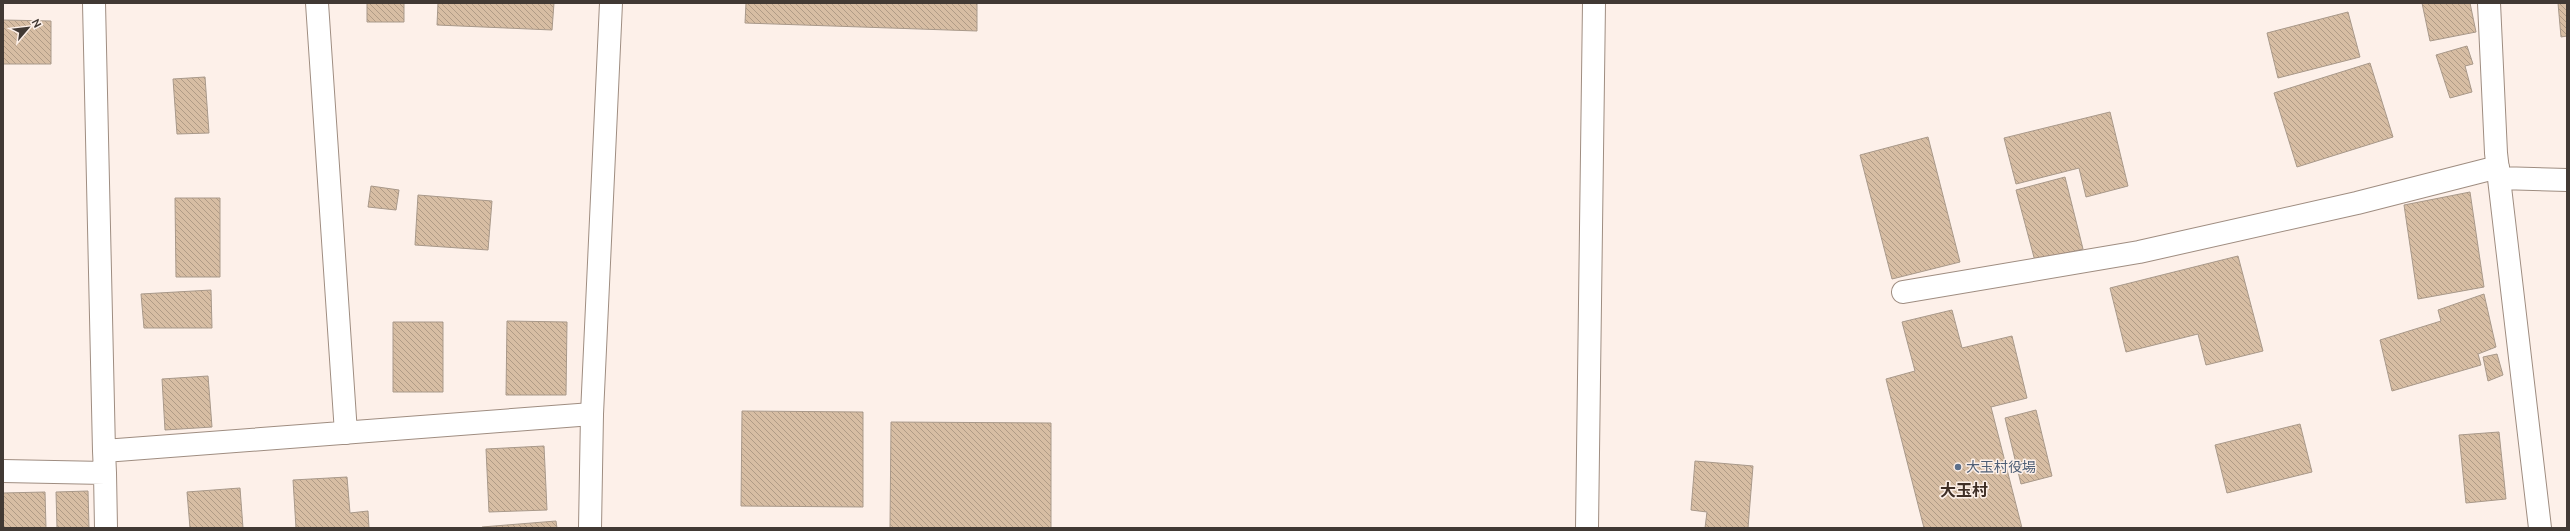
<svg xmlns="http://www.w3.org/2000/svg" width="2570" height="531" viewBox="0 0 2570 531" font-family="Ubuntu,'Noto Sans JP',sans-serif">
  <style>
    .building { fill: url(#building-back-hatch); stroke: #a9998a }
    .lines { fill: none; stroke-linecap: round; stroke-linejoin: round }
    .minor-casing { stroke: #9f8d81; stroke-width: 24 }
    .tertiary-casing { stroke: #9f8d81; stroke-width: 24 }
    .minor { stroke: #fff; stroke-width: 22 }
    .tertiary { stroke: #fff; stroke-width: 22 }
    .service-dot { fill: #5c6f8a; stroke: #fdf0e9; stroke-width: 1.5 }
    .labels { text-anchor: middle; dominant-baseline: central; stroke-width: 3; stroke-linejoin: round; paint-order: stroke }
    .service-label { font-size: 14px; fill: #4e5e75; stroke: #fdf0e9; text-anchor: start }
    .quarter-label { font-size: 16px; font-weight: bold; fill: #3f2f26; stroke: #fdf0e9 }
  </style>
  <defs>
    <pattern id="building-back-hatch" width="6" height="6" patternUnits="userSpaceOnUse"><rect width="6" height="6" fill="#d7bda3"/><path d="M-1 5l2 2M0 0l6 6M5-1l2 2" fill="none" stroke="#b09b86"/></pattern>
  </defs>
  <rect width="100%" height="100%" fill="#fdf0e9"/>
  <path class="building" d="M367,3H404V22H367Z
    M438,3H554L552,30L437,25Z
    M746,3H977V31L745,23Z
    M2422,3H2470L2476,32L2430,41Z
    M2558,3H2567V36L2561,37Z
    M2348,12L2360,57L2278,78L2267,33Z
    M3,20L51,21V64H3Z
    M2467,46L2473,64L2465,66L2472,92L2450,98L2436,55Z
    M2370,63L2393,137L2297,167L2274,93Z
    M205,77L209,133L177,134L173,79Z
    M2110,112L2128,186L2086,197L2079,168L2016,184L2004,138Z
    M1928,137L1960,262L1892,279L1860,155Z
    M2065,177L2083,249L2035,261L2016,190Z
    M371,186L399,190L396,210L368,207Z
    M2470,192L2484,287L2418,299L2404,205Z
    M418,195L492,201L488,250L415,245Z
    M175,198H220V277H176Z
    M2238,256L2263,351L2206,365L2198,334L2126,352L2110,288Z
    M211,290L212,328H144L141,294Z
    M2484,294L2496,347L2478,354L2481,365L2392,391L2380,340L2441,321L2438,310Z
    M1952,310L1962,348L2012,336L2027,398L1991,407L2022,528H1924L1886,379L1915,371L1902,322Z
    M507,321L567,322L566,395H506Z
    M393,322H443V392H393Z
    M2497,354L2503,375L2488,381L2483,357Z
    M208,376L212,427L165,430L162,379Z
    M2036,410L2052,476L2021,484L2005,418Z
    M742,411L863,412V507L741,506Z
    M891,422L1051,423V528H890Z
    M2300,424L2312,472L2227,493L2215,445Z
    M2499,432L2506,499L2466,503L2459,435Z
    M544,446L547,510L489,512L486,449Z
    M1695,461L1753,466L1748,528H1705L1707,512L1691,510Z
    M347,477L350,513L368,511L369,528H296L293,480Z
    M240,488L243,528H190L187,492Z
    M88,491L89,528H57L56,492Z
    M45,492L46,528H3V493Z
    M556,521L557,528H482V527Z"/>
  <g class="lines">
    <defs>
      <path id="minor" d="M94,3L104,451L592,414
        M317,3L346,433
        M2489,3L2496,153L2540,528
        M2499,178L2567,180
        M1903,292L2139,252L2357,203L2498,167
        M3,471L105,473L104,451
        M105,473L106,528"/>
      <path id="tertiary" d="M590,528L592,414L611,3
        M1587,528L1594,3"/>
    </defs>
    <use href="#minor" class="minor-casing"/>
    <use href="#tertiary" class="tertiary-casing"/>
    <use href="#minor" class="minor"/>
    <use href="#tertiary" class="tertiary"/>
  </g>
  <circle class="service-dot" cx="1958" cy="467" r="4"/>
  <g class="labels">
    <g class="service-label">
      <text x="1966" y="467">大玉村役場</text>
    </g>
    <g class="quarter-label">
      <text x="1964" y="490">大玉村</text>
    </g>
  </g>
  <rect width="2570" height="531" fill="none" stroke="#413934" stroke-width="8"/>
  <g transform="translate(28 28) rotate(62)" stroke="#fdf0e9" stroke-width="3" paint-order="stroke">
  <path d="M0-3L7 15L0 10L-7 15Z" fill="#413934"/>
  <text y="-6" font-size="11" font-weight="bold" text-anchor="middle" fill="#413934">N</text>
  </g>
</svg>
